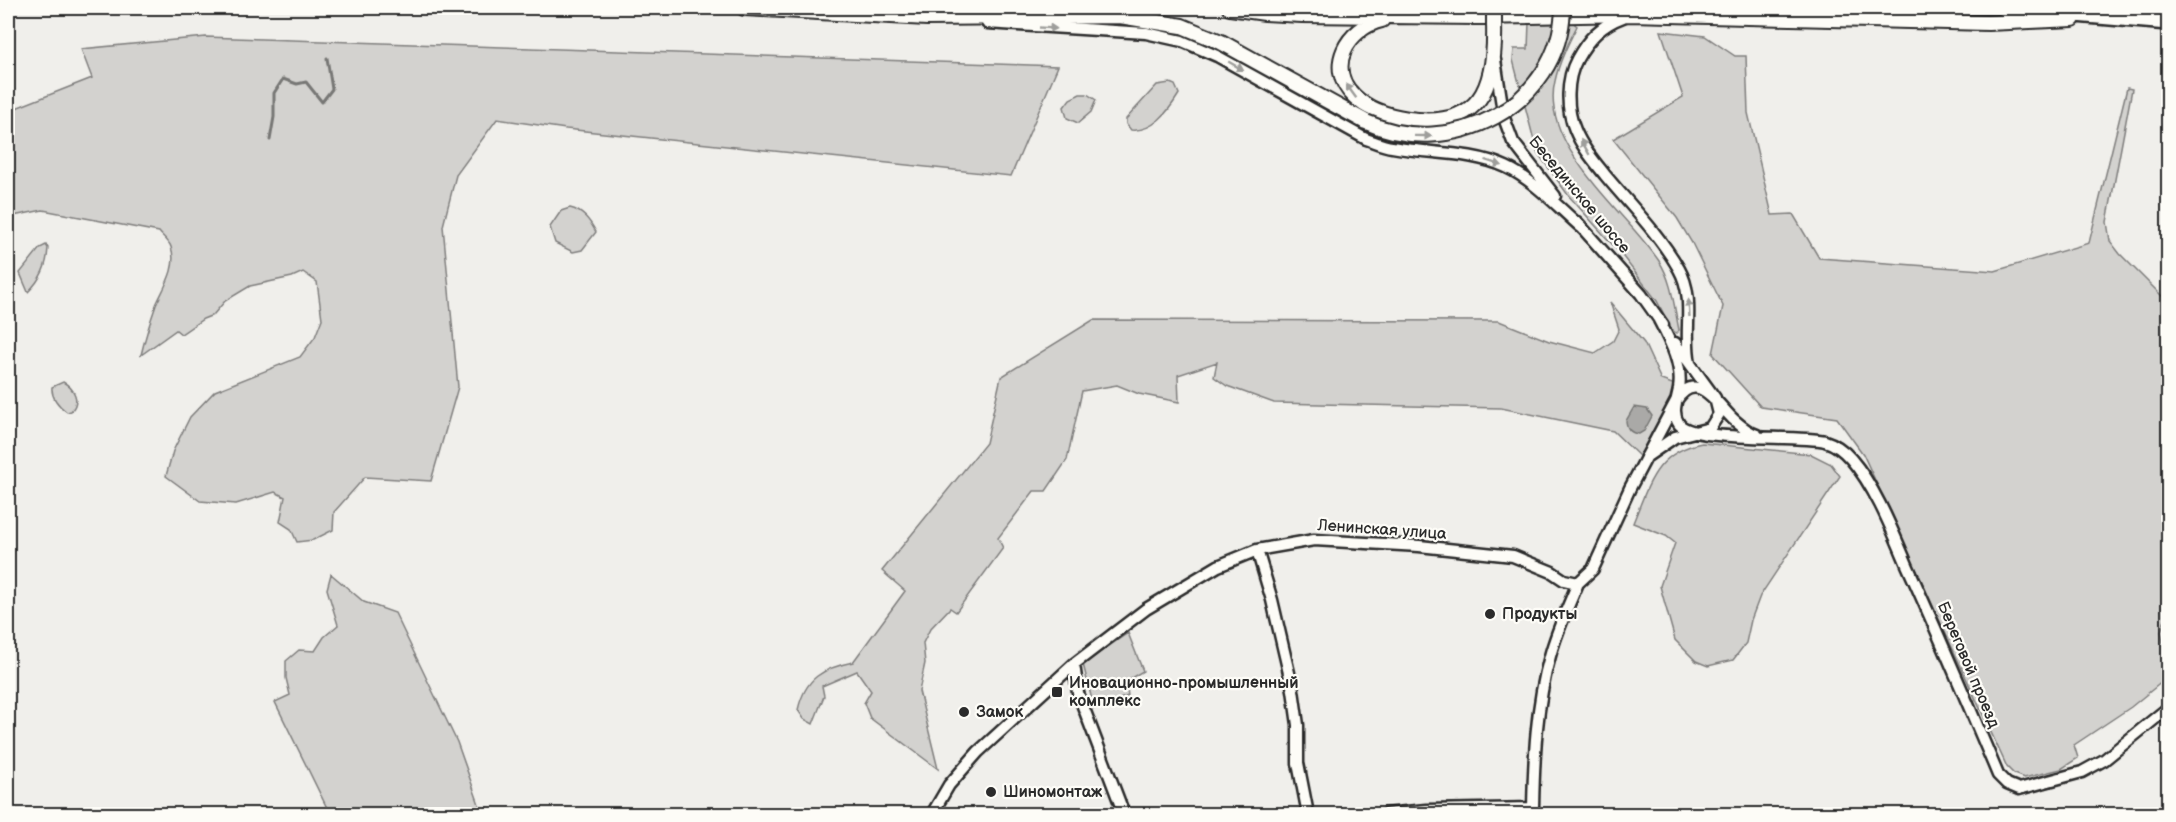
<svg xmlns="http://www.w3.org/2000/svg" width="2176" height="822" viewBox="0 0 2176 822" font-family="'Balsamiq Sans',sans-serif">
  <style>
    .green { fill: #d3d2cf; stroke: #7f7e7d; stroke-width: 1.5 }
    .water { fill: #aaa9a7; stroke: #777775; stroke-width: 1.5 }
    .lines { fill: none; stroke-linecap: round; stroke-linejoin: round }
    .stream { stroke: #777775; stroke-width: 3 }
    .minor-casing { stroke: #2b2b2b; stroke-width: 15 }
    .major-casing { stroke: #2b2b2b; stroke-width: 18 }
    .highway-casing { stroke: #2b2b2b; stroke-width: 20 }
    .minor { stroke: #fdfcf7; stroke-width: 10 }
    .major { stroke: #fdfcf7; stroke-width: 14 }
    .highway { stroke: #fdfcf7; stroke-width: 15 }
    .major-bridge-casing { stroke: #2b2b2b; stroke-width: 18; stroke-linecap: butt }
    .major-bridge { stroke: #fdfcf7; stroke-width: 14 }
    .oneway { fill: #9e9e9b }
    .poi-dot { fill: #2b2b2b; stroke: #fdfcf7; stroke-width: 2 }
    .labels { text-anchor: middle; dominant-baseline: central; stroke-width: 4.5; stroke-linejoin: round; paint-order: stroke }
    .street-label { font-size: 16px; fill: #2b2b2b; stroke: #fdfcf7 }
    .poi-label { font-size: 16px; font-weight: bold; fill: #2b2b2b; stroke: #fdfcf7; text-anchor: start }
  </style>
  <rect width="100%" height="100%" fill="#f0efeb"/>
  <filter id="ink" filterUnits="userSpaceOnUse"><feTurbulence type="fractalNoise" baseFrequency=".0167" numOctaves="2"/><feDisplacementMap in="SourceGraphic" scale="12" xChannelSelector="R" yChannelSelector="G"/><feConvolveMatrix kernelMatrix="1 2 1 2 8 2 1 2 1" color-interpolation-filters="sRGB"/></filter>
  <g filter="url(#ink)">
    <path class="green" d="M1571,21L1577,26C1568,44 1559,62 1555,81C1539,146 1626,212 1659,261C1672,281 1674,306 1679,330L1676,333L1672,330L1657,301L1620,253L1568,195L1537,152L1513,60L1514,49H1528L1529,22Z
      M1661,31L1705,36L1735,56H1746L1748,113L1772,215L1793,214L1819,258L1995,271L2089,243L2127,88L2132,89L2107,222L2110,241L2120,254L2168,302V612L2161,631L2163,642L2168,646V677L2131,707L2074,745L2078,758L2061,769L2024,778L2014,774L2007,767L1863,454L1837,418L1761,407L1713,354L1723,306L1692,243L1677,218L1613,139L1683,97Z
      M206,37L1058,66L1011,176L566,129L497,119L456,175L443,226L458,387L431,481L365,477L334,512L333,530L313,540L297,542L291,529L280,522L285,497L275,492L236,504L200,501L166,476L173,451L190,417L215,391L300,357L315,337L322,319L317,282L303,272L292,277L250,286L225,301L213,315L203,319L181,334L176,330L141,355C145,338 150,322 156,305C164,287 178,267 171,247C169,241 163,237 159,232L43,210L8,217V108H16L92,78L81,49Z
      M1170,83L1175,85L1179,94C1168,112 1153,132 1131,130L1126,124V119L1157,85Z
      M1080,94H1087L1096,100L1091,112L1078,123L1067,118L1064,107L1070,99Z
      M570,208C583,211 590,221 596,232L582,250L573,252L555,243L550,227L561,211Z
      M46,245L48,248C47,266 41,279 28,292L20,273L40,248Z
      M1610,302L1644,343L1661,380L1675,385C1669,413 1657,435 1639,456L1613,431L1501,408L1274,403L1227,386L1214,377L1217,362L1178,375L1179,402L1139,394L1117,385L1082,391L1067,460L1046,491H1034L998,538L1003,548L956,612L950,608L930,629L923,643L925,663L919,691L938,769L870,718L864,703L871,691L857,671L822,686L824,696L813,724L804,719L798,710C805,678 823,668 853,662L905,591L882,571L986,443L1001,377L1093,320L1499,321L1549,341L1595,353L1613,341L1619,329Z
      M63,382C74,388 81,401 71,411L67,412C59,406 51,398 52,387Z
      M1702,443L1811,454L1831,464L1840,476L1760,596L1751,620L1746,643L1733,660L1708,666L1696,661L1675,640L1660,586L1675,543L1666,536L1633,523C1649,484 1656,452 1702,443Z
      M331,574L364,602L395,613L457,742L481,810L476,814H330L275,702L290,695L286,678V661L299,650L315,651L324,637L338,625L327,589Z
      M1128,633L1143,671L1126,681L1128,696L1094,708L1083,664Z"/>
    <path class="water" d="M1634,407L1647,409L1652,416L1644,431L1639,434C1630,433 1627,429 1626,421Z"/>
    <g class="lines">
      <path class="stream" d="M270,140L274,117V93L283,79L297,84L306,82L322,102L332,89L327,58"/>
      <defs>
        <path id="minor" d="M1623,17C1601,25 1588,39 1577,59C1566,79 1566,109 1575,130C1582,147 1594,161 1605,175C1630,205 1660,235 1679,269C1696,299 1683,331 1690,363
          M987,23L1146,33L1182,41L1217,56L1366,139C1375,142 1383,146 1392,147C1429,154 1471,151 1506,167C1534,180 1558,207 1581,227
          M1495,60L1504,118L1513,142L1555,196
          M1577,222L1641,294L1663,325
          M1659,320C1670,341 1683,365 1679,389C1677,401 1671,412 1679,424C1692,442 1798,435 1825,441C1835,444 1845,452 1851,459C1876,488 1893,532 1908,567C1939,636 1969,706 1998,775L2007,784L2019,789L2082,772L2104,760L2168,708
          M1646,457L1675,437L1710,428L1719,414L1715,398L1675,343
          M1257,550L1272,600L1293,690L1298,725V763L1308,814
          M1578,583L1593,569L1630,488L1676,401C1697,368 1717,404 1733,419C1740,425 1747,432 1757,435
          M1074,664L1078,693L1124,814
          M932,814L949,785L978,752L1074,664L1146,609L1218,566L1257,550L1314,540L1419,546L1513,556L1552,572L1564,580L1578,583
          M1386,814L1426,810L1533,808
          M1535,814L1533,808C1534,758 1536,705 1550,656C1557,630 1568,607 1578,583"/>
        <path id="major" d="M744,8L927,18L1120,16L1182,26L1221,42L1366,122
          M1230,8L1265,13L1302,15L1476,17L1631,14L1988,23L2073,19
          M1382,20C1347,28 1325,68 1354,96C1368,110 1389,116 1408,119C1481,129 1496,87 1494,24"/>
        <path id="highway" d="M2004,8L2168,22"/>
      </defs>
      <use href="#minor" class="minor-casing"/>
      <use href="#major" class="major-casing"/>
      <use href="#highway" class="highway-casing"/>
      <use href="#minor" class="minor"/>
      <use href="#major" class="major"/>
      <use href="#highway" class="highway"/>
      <defs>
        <path id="major-bridge" d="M1494,8V24
          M1366,122C1451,161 1560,106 1563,8"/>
      </defs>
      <use href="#major-bridge" class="major-bridge-casing"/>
      <use href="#major-bridge" class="major-bridge"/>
    </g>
    <defs><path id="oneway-solid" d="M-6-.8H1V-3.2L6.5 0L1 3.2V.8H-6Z" transform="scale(1.5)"/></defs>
    <g class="oneway">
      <use href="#oneway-solid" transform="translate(1048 28) rotate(3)"/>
      <use href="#oneway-solid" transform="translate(1236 66) rotate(30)"/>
      <use href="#oneway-solid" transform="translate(1351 91) rotate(-126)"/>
      <use href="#oneway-solid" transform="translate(1423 136) rotate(1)"/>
      <use href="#oneway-solid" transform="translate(1585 147) rotate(-120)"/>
      <use href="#oneway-solid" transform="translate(1494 163) rotate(18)"/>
      <use href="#oneway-solid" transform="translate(1689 308) rotate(-93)"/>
    </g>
  </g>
  <g class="poi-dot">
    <circle cx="1490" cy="614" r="6"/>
    <rect x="1051" y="686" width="12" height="12" rx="3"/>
    <circle cx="964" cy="712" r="6"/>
    <circle cx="991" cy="792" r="6"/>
  </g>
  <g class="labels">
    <g class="street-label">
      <text transform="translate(1579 195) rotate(50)">Бесединское шоссе</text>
      <text transform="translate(1382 530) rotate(4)">Ленинская улица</text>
      <text transform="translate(1968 665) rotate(67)">Береговой проезд</text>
    </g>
    <g class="poi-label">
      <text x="1502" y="614">Продукты</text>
      <text x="1069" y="683">Иновационно-промышленный<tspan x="1069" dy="18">комплекс</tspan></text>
      <text x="976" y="712">Замок</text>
      <text x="1003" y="792">Шиномонтаж</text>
    </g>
  </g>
  <rect width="2176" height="822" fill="none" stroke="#fdfcf7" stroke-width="30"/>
  <rect x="15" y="15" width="2146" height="792" fill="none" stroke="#2b2b2b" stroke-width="2" filter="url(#ink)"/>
</svg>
